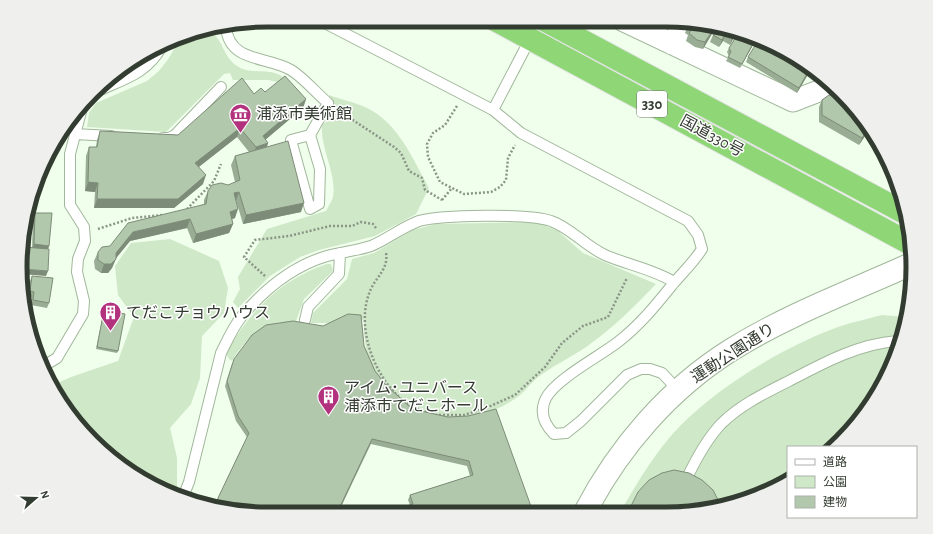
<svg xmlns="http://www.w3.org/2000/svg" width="933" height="534" viewBox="0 0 933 534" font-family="'Alegreya Sans','Noto Sans JP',sans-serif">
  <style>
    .green { fill: #cfe8c8 }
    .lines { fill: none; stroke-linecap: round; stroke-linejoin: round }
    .service-casing { stroke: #a1b79b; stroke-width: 12 }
    .minor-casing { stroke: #a1b79b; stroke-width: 23 }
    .tertiary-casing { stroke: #a1b79b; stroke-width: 24 }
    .trunk-casing { stroke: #e2e4e2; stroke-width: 24 }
    .path { stroke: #8a9587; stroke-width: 2.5; stroke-dasharray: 2 2; stroke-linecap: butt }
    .service { stroke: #fff; stroke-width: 10 }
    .minor { stroke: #fff; stroke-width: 21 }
    .tertiary { stroke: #fff; stroke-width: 22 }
    .trunk { stroke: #8ed676; stroke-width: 22 }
    .wall { fill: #99ac94 }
    .shaded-wall { fill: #7d8c78 }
    .building { fill: #b2c8ac; stroke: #7d8c78 }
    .labels { text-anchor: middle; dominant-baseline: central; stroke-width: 3; stroke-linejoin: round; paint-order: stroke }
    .shield { fill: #fff; stroke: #70766e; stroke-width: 1 }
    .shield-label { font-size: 15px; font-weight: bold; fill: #333c30 }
    .poi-label { font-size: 16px; fill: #333c30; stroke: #fff; text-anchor: start }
    .street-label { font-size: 16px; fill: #333c30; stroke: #fff }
    .rim { fill: none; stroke: #333c30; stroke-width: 5 }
  </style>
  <rect width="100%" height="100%" fill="#f0feec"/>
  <path class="green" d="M208,30C223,37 222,56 237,66C252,76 270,66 284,78L282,83L268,80H233L230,73L224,74L166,132L87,127L89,113L96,103L147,81L159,71L169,58L181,37L188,33Z
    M329,95C342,100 355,102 367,108C398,123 413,159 429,188L416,214L375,236L319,250L300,257L270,276L238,308L233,302L240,289L238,277L267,229L326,211C328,207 332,201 333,197C337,173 320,149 322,125L332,117L337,109Z
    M537,222L558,231L583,253L656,284C634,307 612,329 586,347C570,358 552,366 537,378C531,383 526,390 520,395C493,417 448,425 416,412C408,409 401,402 395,395C370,370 364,356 364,320L345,317L329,323H311L313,313L347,279L352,259L374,253L413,230L436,224Z
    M170,239L219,261L228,288L224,313L202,336L200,378L191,404L170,428L177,458V489L173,493L143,481L81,430L53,385L71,377L118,361L134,317L118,295L115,266L131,243Z
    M327,264H331L333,271L304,299L296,321C264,326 249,333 232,361L229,359L226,353C249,312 281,279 327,264Z
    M882,315L905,317L880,391L841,441L834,447H788V480L746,501L698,512H620C638,482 656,450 681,425C721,385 785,346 838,327C852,322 868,319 882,315Z"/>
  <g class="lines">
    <defs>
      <path id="service" d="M319,20L493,110L521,133L688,221L698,235L702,249C694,262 683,272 673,284C656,305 640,325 618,342C600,356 556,379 546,398C539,412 544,424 554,434L566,433L581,421L627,375L641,369H650L662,373L678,390
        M226,27C229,63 268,56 291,70C304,78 316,93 328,103L310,135L291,140L310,209L319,204L320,169L310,135
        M98,91C124,79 146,74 161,48
        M493,110L530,39
        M75,134L111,136
        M163,138H169L175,135L221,87
        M305,320L308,307L339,274L340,253
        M42,367L57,358L83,314L84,301L77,272L78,259L85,241L84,227L70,205V154L82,108
        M687,478C696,459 706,440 721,424C740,405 765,393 789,381C823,363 858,344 897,341
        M183,497L189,482L221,353C227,341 233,327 242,316C264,290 293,266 327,256C341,252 356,251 371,246C388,239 402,227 419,221C441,215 530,213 551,221C571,228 585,246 605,255C628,265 653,269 674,282"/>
      <path id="minor" d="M622,20L793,101L829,87
        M672,44L686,21"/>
      <path id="tertiary" d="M585,512C619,447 669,389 731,350C787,315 849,292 909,265"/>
      <path id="trunk" d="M495,20L907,242
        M544,20L905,213"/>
    </defs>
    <use href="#service" class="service-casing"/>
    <use href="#minor" class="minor-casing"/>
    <use href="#tertiary" class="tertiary-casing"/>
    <use href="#trunk" class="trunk-casing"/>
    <path class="path" d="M457,106L445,125L433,133L427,144L428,157L440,182L464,194L491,192L500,187L506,180L508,158L515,145
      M339,111L394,147L401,153L409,171L422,178L425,190L442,200
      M442,200L452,188
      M187,209L214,181L221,164
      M98,229L132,218L163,215
      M386,253C389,269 375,278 370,291C356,325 372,371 398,396C405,404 417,409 427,412
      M265,276L244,257L255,240L289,236L330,226H352L361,222L373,224L376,228
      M435,415H464L486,408L515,395L545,367L562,343L583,326L608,317L627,278"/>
    <use href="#service" class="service"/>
    <use href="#minor" class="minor"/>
    <use href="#tertiary" class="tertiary"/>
    <use href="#trunk" class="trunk"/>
  </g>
  <path class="wall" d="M646,20H666L662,29Z
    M688,26L716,27L703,49L695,47L686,41L688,35L685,33Z
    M717,27L737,31L730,45L723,41L719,47L710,42L713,35Z
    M745,33L757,38L740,68L726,61L729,56L727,52L729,48Z
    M748,57L810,71L797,93L746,62Z
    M265,92L306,99L303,108L265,140L268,143L267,147L301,212L243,224L236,200V201L235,218L232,219L233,224L229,233L193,243L187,228L130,241L116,258L112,268L108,273H101L95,269L94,261L98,252L204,204V200L208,191L228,185L235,182L231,165L235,156L249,152L237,137L199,167L203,184L174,208H94L95,192L85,191L86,156L89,147H96L97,140L100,131L178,135L254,94Z
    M822,100L869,130L859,145L819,122V107Z
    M35,213L49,246L48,249L46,276L32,248L33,218Z
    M32,276L49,303L47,308L31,305L32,297L28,296L30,281Z
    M104,310L118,351L117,353L96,349Z
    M364,346L375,371L386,385L533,512L398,513L400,508L410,505L408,500L410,495L470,476L467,466L371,444L338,513H251L216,508V503L218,498L247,437L236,421L225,386L232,364Z"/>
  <path class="shaded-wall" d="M715,27H716L703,49L705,42Z
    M736,31H737L730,45L732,38Z
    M725,34L723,41L719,47L722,40Z
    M756,38H757L740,68L742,64Z
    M809,70L810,71L797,93L799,88Z
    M306,99L303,108L259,145L263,136Z
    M240,128L237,137L192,172L195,163Z
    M868,129L869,130L859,145L862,138Z
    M268,143L265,152L253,156L256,147Z
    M206,175L203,184L174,208H94L97,199Z
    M88,182L98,183L95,192L85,191Z
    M239,192L236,200L230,202L234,193Z
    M304,203L301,212L243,224L246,215Z
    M238,209L235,218L227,221L230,212Z
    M190,219L187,228L130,241L113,262L116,253L133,232Z
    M233,224L229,233L193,243L196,234Z
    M34,244L49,246L47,251L32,249Z
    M116,259L112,268L108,273H101L104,264Z
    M22,269L48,271L46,276L21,274Z
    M372,439L338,513H337Z"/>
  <path class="building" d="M690,22L715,27L705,42L697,40L689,33L692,29L688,26Z
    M717,27L736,31L732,38L725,34L722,40L713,35Z
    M739,32L745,33L756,38L742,64L728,57L731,52L729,48Z
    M759,39L790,53L809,70L799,88L748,57Z
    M285,76L306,99L263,136L268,143L256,147L240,128L195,163L206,175L178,199H97L98,183L88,182L89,147H97L100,131L178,135L242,78L254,94L261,88L265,92Z
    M829,95H836L839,97L862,117L868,129L862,138L822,115V100Z
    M288,141L304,203L246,215L239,192L234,193L238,209L230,212L233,224L196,234L190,219L133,232L116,253V259L111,264H104L98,260V252L102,247L110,246L128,223L206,204L208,191L212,185L221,183L228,185L240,180L235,156Z
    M35,213H52L49,246L34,244Z
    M27,216L29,217L27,237H25Z
    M24,247L49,249L48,271L22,269Z
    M32,276L53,278L49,303L33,300L34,292L30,291Z
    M104,310L125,314L118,351L97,347Z
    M348,314L361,315L364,346L375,371L386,385L412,409L448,417L468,416L496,409L533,512L401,513L400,508L413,504L410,495L473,475L469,461L372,439L337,513H251L218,508V498L249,433L238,416L227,381L234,359L252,335L266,325L293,321L323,326Z
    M674,470L689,473L702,480L713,490L719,502V507L698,512H628L638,492L649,480L662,473Z"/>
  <defs>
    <symbol id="museum-pin" viewBox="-11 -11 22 30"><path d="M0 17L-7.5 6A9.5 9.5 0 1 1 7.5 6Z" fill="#b3327e" stroke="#fff"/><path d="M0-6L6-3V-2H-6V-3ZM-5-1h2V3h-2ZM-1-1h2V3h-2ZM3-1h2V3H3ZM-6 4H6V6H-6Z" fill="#fff"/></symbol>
    <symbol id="building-pin" viewBox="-11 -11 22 30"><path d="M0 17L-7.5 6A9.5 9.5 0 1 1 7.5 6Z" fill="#b3327e" stroke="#fff"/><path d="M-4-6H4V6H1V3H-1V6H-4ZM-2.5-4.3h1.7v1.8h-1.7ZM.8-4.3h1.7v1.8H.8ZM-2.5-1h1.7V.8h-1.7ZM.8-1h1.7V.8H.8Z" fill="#fff"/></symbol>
  </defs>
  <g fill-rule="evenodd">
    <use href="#museum-pin" x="228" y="102" width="25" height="34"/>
    <use href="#building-pin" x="98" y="300" width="25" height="34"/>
    <use href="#building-pin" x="316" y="384" width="25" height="34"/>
  </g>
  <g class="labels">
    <rect class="shield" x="637" y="91" width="30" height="26" rx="3"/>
    <g class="shield-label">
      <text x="652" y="104">330</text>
    </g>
    <g class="poi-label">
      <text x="256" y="114">浦添市美術館</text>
      <text x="126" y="313">てだこチョウハウス</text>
      <text x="344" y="388">アイム･ユニバース<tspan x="344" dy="18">浦添市てだこホール</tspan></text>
    </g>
    <g class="street-label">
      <text transform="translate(712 136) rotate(28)">国道330号</text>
      <text transform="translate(733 353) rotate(-33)">運動公園通り</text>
    </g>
  </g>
  <path d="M0 0H933V534H0ZM267 27H666A240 240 0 0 1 906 267V267A240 240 0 0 1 666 507H267A240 240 0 0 1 27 267V267A240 240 0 0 1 267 27Z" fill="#efefee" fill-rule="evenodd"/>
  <path class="rim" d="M267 27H666A240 240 0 0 1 906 267V267A240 240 0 0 1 666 507H267A240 240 0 0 1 27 267V267A240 240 0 0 1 267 27Z"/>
  <rect x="787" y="446" width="130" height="72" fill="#ffffff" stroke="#adb1ac"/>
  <rect x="795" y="459" width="20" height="6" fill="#ffffff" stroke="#adb1ac"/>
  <text x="823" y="466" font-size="12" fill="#333c30">道路</text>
  <rect x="795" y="476" width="20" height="12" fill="#cfe8c8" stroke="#adb1ac"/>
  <text x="823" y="486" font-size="12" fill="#333c30">公園</text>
  <rect x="795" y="496" width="20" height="12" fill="#b2c8ac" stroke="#adb1ac"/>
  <text x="823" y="506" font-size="12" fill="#333c30">建物</text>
  <g transform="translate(36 498) rotate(70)" stroke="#ffffff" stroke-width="3" paint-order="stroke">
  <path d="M0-3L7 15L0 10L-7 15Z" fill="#333c30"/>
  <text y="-6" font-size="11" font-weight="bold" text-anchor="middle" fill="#333c30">N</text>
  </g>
</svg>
